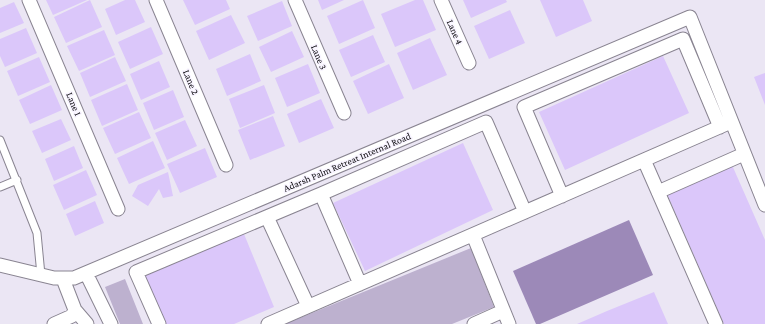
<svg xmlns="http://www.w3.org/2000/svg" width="765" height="324" viewBox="0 0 765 324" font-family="'Crimson Pro',serif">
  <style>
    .green { fill: #bdb1cf }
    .water { fill: #9c89b8 }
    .building { fill: #dbc7fa }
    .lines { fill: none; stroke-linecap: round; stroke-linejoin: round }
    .service-casing { stroke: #898491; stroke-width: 9 }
    .minor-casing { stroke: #898491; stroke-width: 15 }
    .service { stroke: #fff; stroke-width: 7 }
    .minor { stroke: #fff; stroke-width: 13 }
    .labels { text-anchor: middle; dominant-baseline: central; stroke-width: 3; stroke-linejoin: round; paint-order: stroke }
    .street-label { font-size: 10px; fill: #0c0b0f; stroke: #f8f4ff }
  </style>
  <rect width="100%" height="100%" fill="#ebe6f4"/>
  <path class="green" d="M471,248L494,307L452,324H285Z
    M125,279L143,324H120L105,287Z"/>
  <path class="water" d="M629,220L653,275L540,324H536L513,271Z"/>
  <path class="building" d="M46,0H87L53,15Z
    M90,0L102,27L66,43L54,17Z
    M125,0H135L145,22L116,35L105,9Z
    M183,0H226L230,9L195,25Z
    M318,0H344L322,10Z
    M363,0L375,28L339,44L327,16Z
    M415,0H423L436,30L395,47L381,14Z
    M463,0H506L507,2L471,18Z
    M540,0H583L592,21L556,37Z
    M282,1L292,26L258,41L247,16Z
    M14,2L24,23L0,33V8Z
    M510,10L525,43L489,59L474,26Z
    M231,15L245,43L209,60L196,31Z
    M151,27L163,54L130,69L118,42Z
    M26,28L37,53L5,67L0,56V39Z
    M104,30L115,55L79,71L67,46Z
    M292,31L304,57L271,72L259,47Z
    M373,35L385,62L351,77L339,50Z
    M430,38L447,75L413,90L397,53Z
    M250,54L261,81L227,96L216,69Z
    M663,56L689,113L565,170L539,112Z
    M39,57L50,82L18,96L7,71Z
    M115,57L126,81L90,97L80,73Z
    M159,61L170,87L141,100L130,74Z
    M308,64L320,93L287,107L275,78Z
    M389,64L404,98L368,114L353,81Z
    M765,73V105L754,77Z
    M127,84L138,110L102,126L91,100Z
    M51,85L62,110L30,124L19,100Z
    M264,85L275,113L240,128L229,99Z
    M173,90L184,117L154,130L143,103Z
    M321,99L334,128L299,143L287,114Z
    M139,112L151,138L115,154L103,128Z
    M273,116L285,146L250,160L238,130Z
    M61,119L71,140L42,153L32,131Z
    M185,120L197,146L167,160L155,133Z
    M153,141L165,168L129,184L117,158Z
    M463,143L493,210L365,271L333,203Z
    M74,146L83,168L54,181L45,159Z
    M205,148L217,177L180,193L167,164Z
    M732,165L765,240V324H724L667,194Z
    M86,170L97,195L64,210L53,185Z
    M168,172L173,196L163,198L159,189L148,206L132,196L138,185Z
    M95,201L104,223L75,236L66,214Z
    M244,234L274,307L234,324H163L143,276Z
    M654,292L668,324H577L607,311Z"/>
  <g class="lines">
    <defs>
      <path id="service" d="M0,140L37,233L41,275
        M0,187L17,180"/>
      <path id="minor" d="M29,0L118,209
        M156,0L226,165
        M295,0L344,113
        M441,0L469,63
        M644,160L716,324
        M658,192L744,154
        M321,194L360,284
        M562,196L524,107L683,39L720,127
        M267,217L308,306
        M473,235L509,324
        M0,265L54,278H74L690,17L765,205
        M86,273L111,324
        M63,279L75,310L87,324
        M54,324L72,316L75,310
        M159,324L136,272L321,194L486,122L525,212
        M268,324L731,122
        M474,324L503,311"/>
    </defs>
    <use href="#service" class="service-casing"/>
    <use href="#minor" class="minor-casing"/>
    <use href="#service" class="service"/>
    <use href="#minor" class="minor"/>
  </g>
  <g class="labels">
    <g class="street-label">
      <text transform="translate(455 32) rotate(66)">Lane 4</text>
      <text transform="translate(319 57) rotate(67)">Lane 3</text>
      <text transform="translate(191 82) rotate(67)">Lane 2</text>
      <text transform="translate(74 104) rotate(67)">Lane 1</text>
      <text transform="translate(347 162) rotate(-23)">Adarsh Palm Retreat Internal Road</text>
    </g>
  </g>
</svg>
